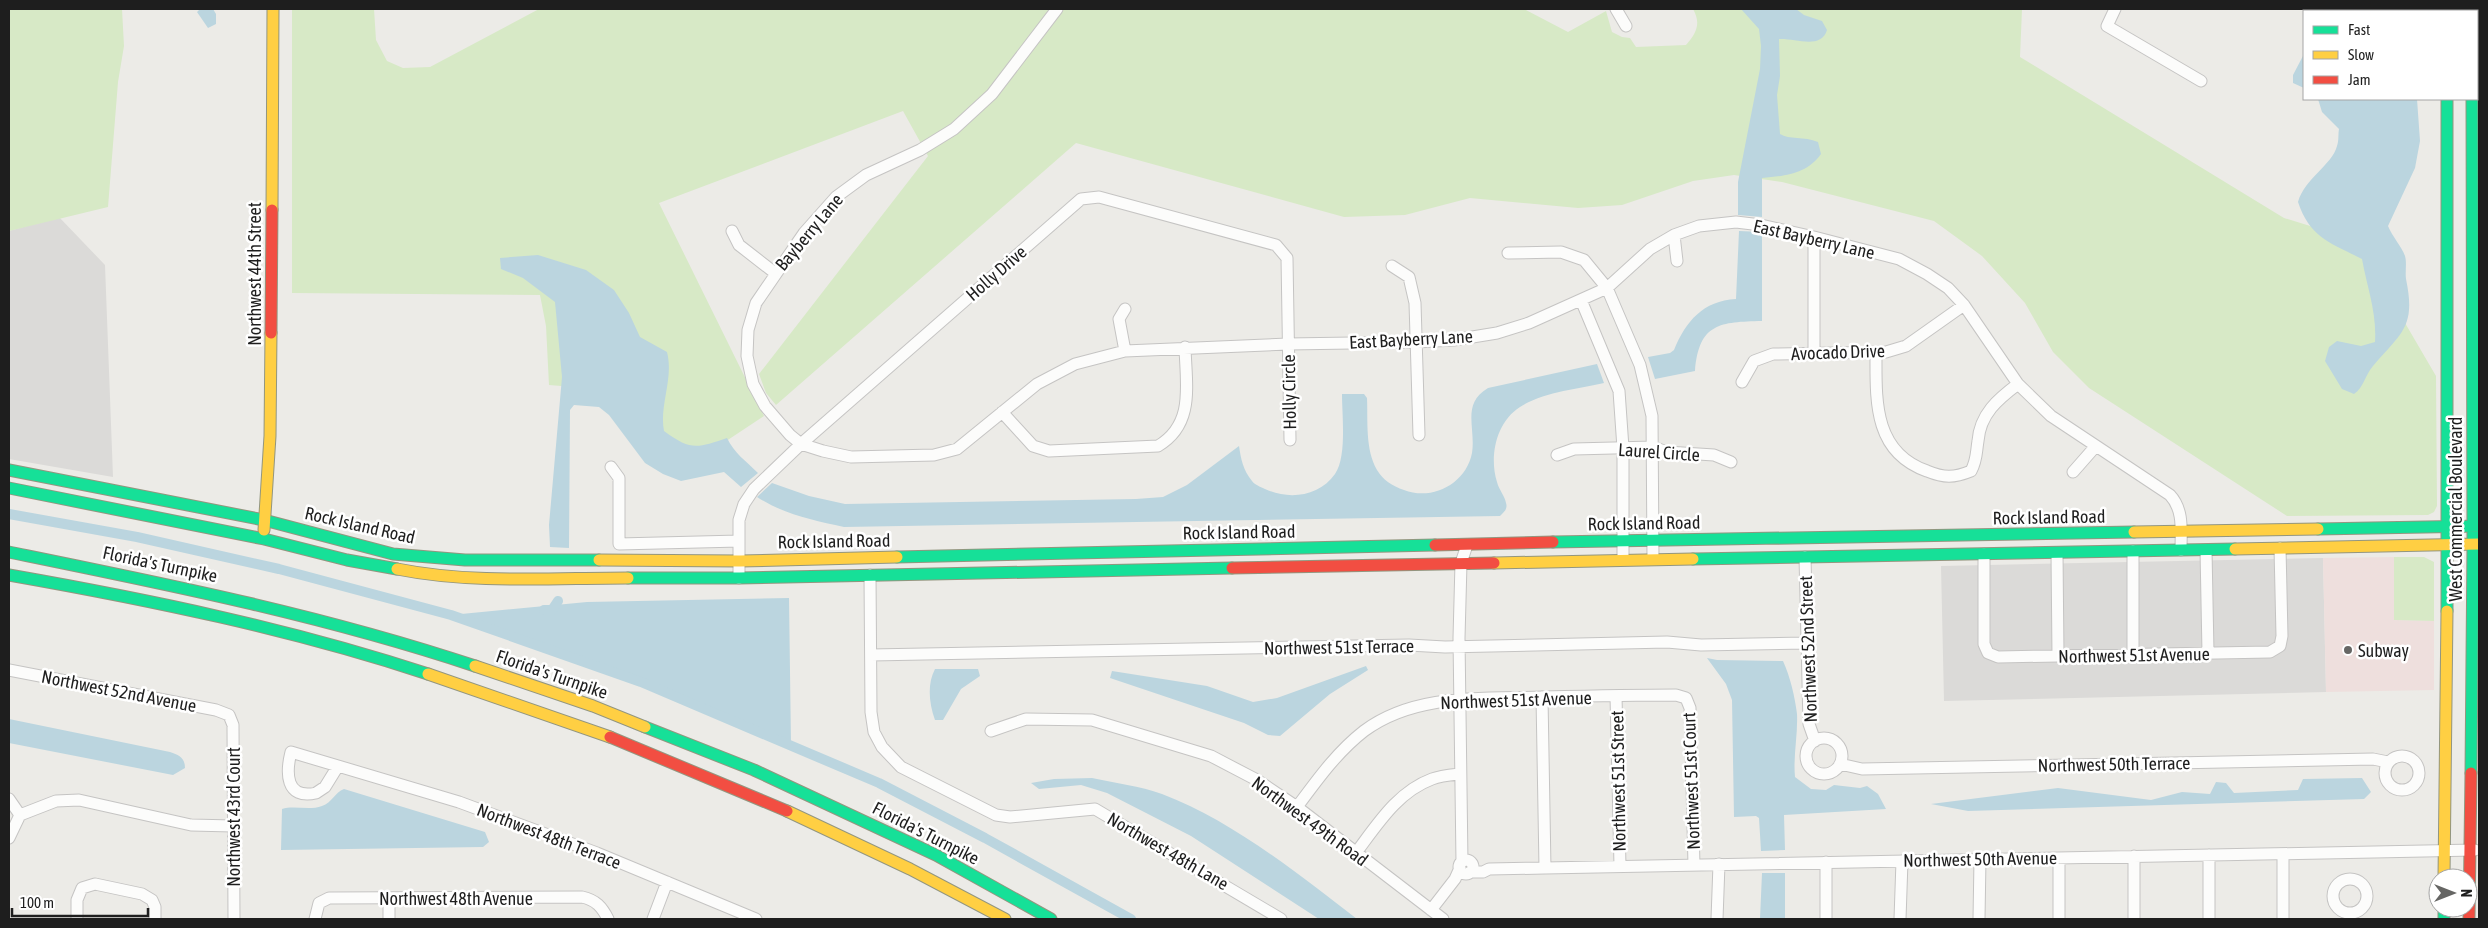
<svg xmlns="http://www.w3.org/2000/svg" width="2488" height="928" viewBox="0 0 2488 928" font-family="'Asap Condensed',sans-serif">
  <style>
    .residential { fill: #dbdad8 }
    .commercial { fill: #eedfdd }
    .grass { fill: #d7e9c6 }
    .water { fill: #bbd5df }
    .lines { fill: none; stroke-linecap: round; stroke-linejoin: round }
    .canal { stroke: #bbd5df; stroke-width: 10 }
    .street-casing { stroke: #c5c4c3; stroke-width: 13 }
    .fast-casing { stroke: #93967f; stroke-width: 13 }
    .slow-casing { stroke: #93967f; stroke-width: 13 }
    .jam-casing { stroke: #93967f; stroke-width: 13 }
    .street { stroke: #fcfcfb; stroke-width: 11 }
    .fast { stroke: #16e098; stroke-width: 11 }
    .slow { stroke: #ffcf43; stroke-width: 11 }
    .jam { stroke: #f24e42; stroke-width: 11 }
    .poi-dot { fill: #666664; stroke: #fff; stroke-width: 2 }
    .labels { text-anchor: middle; dominant-baseline: central; stroke-width: 5; stroke-linejoin: round; paint-order: stroke }
    .street-label { font-size: 18px; fill: #1e1e1e; stroke: #fff }
    .poi-label { font-size: 18px; fill: #1e1e1e; stroke: #fff; text-anchor: start }
  </style>
  <rect width="100%" height="100%" fill="#ecebe7"/>
  <path class="residential" d="M59,217L105,265L113,477L9,459V231Z
    M2323,558L2326,692L1944,701L1941,566Z"/>
  <path class="commercial" d="M2394,557V620L2434,621V690L2326,692L2323,558Z"/>
  <path class="grass" d="M9,9H122L124,46L118,82L108,207L9,231Z
    M292,9H374L376,40L387,61L403,68L430,67L539,9H1524L1568,32L1606,11L1612,32L1622,37L1630,38L1636,47L1686,45C1697,33 1701,23 1693,9H2022L2020,57L2284,218L2365,243L2391,299L2436,376L2437,506L2434,512L2428,515L2287,516L2089,388L2053,352L2025,303L1982,256L1934,221L1782,182L1734,175L1693,181L1622,205L1578,208L1470,198L1405,215L1344,217L1076,143L776,405L766,393L759,374L928,156L903,111L659,203L764,416L693,463L586,388L549,385L546,326L540,295L292,293Z
    M2394,557H2424L2434,562V621L2394,620Z"/>
  <path class="water" d="M200,9H213L216,14V24L208,28L197,12Z
    M1741,9H1796L1804,15L1822,21L1827,30C1821,50 1795,38 1779,39L1780,76L1777,95L1780,134C1789,140 1804,136 1818,142L1821,154C1807,174 1785,176 1762,178V217L1738,215V182L1760,69L1761,46L1759,29Z
    M2304,54V88L2293,83V75Z
    M2318,99H2417L2420,141L2415,168L2388,226C2392,236 2402,247 2405,256C2407,263 2405,272 2406,279C2416,327 2402,332 2373,366C2365,375 2364,387 2354,394L2342,389L2325,361L2329,347L2337,341L2361,346L2375,342C2377,313 2367,287 2362,259C2331,243 2310,238 2298,202C2305,178 2332,165 2337,146C2339,141 2338,134 2339,129L2322,112Z
    M1739,231L1762,232V321C1720,322 1699,323 1695,371L1655,379L1648,357L1670,353L1674,350C1686,321 1703,301 1736,299Z
    M538,255L586,270L614,290L629,313L640,337L667,352C674,379 659,405 664,431C691,451 697,448 727,438C734,453 746,461 758,473L741,487L724,472L681,481L663,474L645,463L609,415L599,407L574,405L570,410L569,548L550,547L549,525L562,377L555,302L523,278L501,269L500,258Z
    M1597,364L1604,383C1578,389 1543,392 1520,407C1496,422 1489,457 1497,482C1499,490 1505,496 1506,503C1508,509 1504,512 1500,516L844,527C813,520 785,515 757,497L772,483L809,496L845,504L1136,499L1163,497L1187,485L1239,446C1241,459 1243,470 1252,481C1255,485 1261,487 1265,489C1288,500 1319,497 1335,474C1347,457 1342,415 1342,394H1364L1367,398C1368,421 1365,449 1377,470C1383,480 1392,486 1404,490C1432,501 1466,484 1472,453C1476,428 1461,404 1488,388Z
    M789,598L791,745L641,682L451,615L587,602Z
    M1707,658L1717,660L1783,661C1790,676 1795,697 1797,714C1798,735 1793,756 1795,777L1811,789L1826,790L1834,785L1860,788L1867,786L1878,794L1886,809L1784,815L1785,850L1761,851L1759,818L1756,816L1734,817L1732,700L1726,684Z
    M1366,666L1368,670L1330,694L1280,736L1268,735L1244,723L1110,678L1112,671L1207,686L1253,702L1277,698Z
    M935,669H978L980,676L961,689L943,720H935C929,703 927,684 935,669Z
    M9,719L170,752C179,755 185,758 185,768L173,775L9,743Z
    M1092,778C1115,783 1140,786 1162,794C1231,820 1299,874 1357,919H1319L1191,836L1107,793L1081,785L1039,789L1031,783L1054,779Z
    M2362,778L2371,792L2364,799L1968,811L1931,804L2058,788L2151,800L2182,792L2210,794L2216,782L2226,783L2234,793L2298,790L2303,779Z
    M344,789L485,832L489,842L483,847L281,850L282,809C294,805 309,811 322,806C332,803 335,792 344,789Z
    M1762,873H1785V919H1760Z"/>
  <g class="lines">
    <path class="canal" d="M9,514L137,537L279,569L451,615L641,682L879,783L985,838L1131,919
      M544,610H552L558,601"/>
    <defs>
      <path id="street" d="M1057,9L992,94L954,129L920,150L866,175L836,197L804,233L756,303L748,330L747,356L753,384L765,406L790,435L801,444L823,451L851,457L934,455L957,449L1037,384L1075,364L1125,351L1288,344L1417,342L1454,340L1497,333L1529,323L1607,288L1650,249L1674,235L1699,226L1736,222L1761,225L1814,237L1899,259L1927,274L1948,288L1964,305L2018,384L2051,416L2170,495C2184,510 2181,531 2181,550
        M1616,9L1626,26
        M2115,9L2107,26L2201,81
        M732,231L739,245L775,273
        M1674,235L1677,261
        M1508,253L1561,252L1584,260L1607,288L1640,365L1652,416L1653,559
        M1392,266L1409,277L1415,303L1419,435
        M1581,300L1619,391L1623,448V559
        M1125,351L1119,319L1125,309
        M1814,352V237
        M1876,353C1876,400 1873,452 1927,471C1944,478 1954,478 1971,471C1977,460 1976,453 1978,441C1980,414 1998,399 2018,384
        M1742,382L1754,361L1773,354L1886,352L1906,346L1964,305
        M1002,412L1033,446L1049,451L1158,446C1195,424 1186,385 1185,347
        M1557,455L1574,449L1653,447L1667,452L1714,455L1731,462
        M611,467L619,478V544L739,541
        M2073,472L2095,447
        M2206,550L2208,653
        M2057,553L2058,656
        M1984,554V644L1988,653L1998,657L2270,652L2280,646L2282,636L2280,548
        M1805,557L1809,724L1815,741
        M870,575L871,712L874,732L882,747L901,767L996,815L1010,817L1095,809L1281,919
        M739,578V520L744,504L754,489L801,444L1081,199L1099,197L1276,245L1287,258L1290,440
        M871,655L1409,645L1445,647L1667,642L1701,645L1806,643
        M2133,655V551
        M9,670L216,710L229,715L233,725L234,919
        M1616,696L1620,866
        M1542,697L1545,868
        M991,731L1026,719L1092,720L1211,756L1257,780L1297,807L1443,919
        M1806 756a18 18 0 1 1 36 0a18 18 0 1 1-36 0Z
        M2385 773a17 17 0 1 1 34 0a17 17 0 1 1-34 0Z
        M1840,764L1862,769L2373,759L2388,762
        M338,766L325,787L316,793C285,800 286,772 291,752L459,802L597,853L756,919
        M9,799L20,815
        M1297,807C1317,780 1337,752 1364,731C1415,693 1483,699 1543,697C1587,696 1631,695 1676,695L1686,698L1690,708L1694,865
        M20,815L56,801L79,800L191,825L233,826
        M9,838L20,815
        M1355,854C1377,825 1397,792 1432,779C1440,776 1450,775 1459,774
        M2283,854V919
        M2209,855V919
        M2134,856V919
        M2059,858V919
        M1459 867a7 7 0 1 1 14 0a7 7 0 1 1-14 0Z
        M1462,862L1459,638L1461,563L1467,545
        M1470,872H1483L1489,869L1545,868L2475,850
        M2333 896a17 17 0 1 1 34 0a17 17 0 1 1-34 0Z
        M389,898V919
        M1431,910L1455,879L1460,868
        M77,919V900L82,888L95,884L142,894L152,900L155,907V919
        M315,919L319,903L329,898L582,897C596,900 602,907 608,919
        M653,919L667,882
        M1717,919L1719,864
        M1826,919V862
        M1900,919L1902,861
        M1979,919L1980,859"/>
      <path id="fast" d="M2472,9V11
        M2447,99V611
        M9,470L264,520L393,554L465,560H599
        M9,488L264,539L347,560L397,569
        M2318,529L2479,526
        M1553,542L2134,532
        M9,552C166,584 322,615 475,666
        M897,557L1435,545
        M1693,559L2235,549
        M9,575C151,600 291,629 428,674
        M628,578H739L1232,568
        M645,727L754,770L936,855L1051,919
        M2471,773L2473,544L2472,99
        M2444,908V919"/>
      <path id="slow" d="M272,210L273,9
        M264,530L270,436L271,333
        M2134,532L2318,529
        M2235,549L2479,544
        M599,560L740,561L897,557
        M1494,563L1693,559
        M397,569C472,584 551,578 628,578
        M475,666L593,706L645,727
        M428,674L610,737
        M787,811L910,869L1005,919
        M2444,878L2447,611"/>
      <path id="jam" d="M2447,9V11
        M271,333L272,210
        M1435,545L1553,542
        M1232,568L1494,563
        M610,737L787,811
        M2469,919L2471,773"/>
    </defs>
    <use href="#street" class="street-casing"/>
    <use href="#fast" class="fast-casing"/>
    <use href="#slow" class="slow-casing"/>
    <use href="#jam" class="jam-casing"/>
    <use href="#street" class="street"/>
    <use href="#fast" class="fast"/>
    <use href="#slow" class="slow"/>
    <use href="#jam" class="jam"/>
  </g>
  <circle class="poi-dot" cx="2348" cy="650" r="5"/>
  <g class="labels">
    <g class="street-label">
      <text transform="translate(809 232) rotate(-50)">Bayberry Lane</text>
      <text transform="translate(1814 239) rotate(13)">East Bayberry Lane</text>
      <text transform="translate(996 273) rotate(-41)">Holly Drive</text>
      <text transform="translate(254 274) rotate(-90)">Northwest 44th Street</text>
      <text transform="translate(1411 339) rotate(-3)">East Bayberry Lane</text>
      <text transform="translate(1838 352) rotate(-2)">Avocado Drive</text>
      <text transform="translate(1289 392) rotate(-91)">Holly Circle</text>
      <text transform="translate(1659 452) rotate(4)">Laurel Circle</text>
      <text transform="translate(2455 509) rotate(-90)">West Commercial Boulevard</text>
      <text transform="translate(2049 517) rotate(-1)">Rock Island Road</text>
      <text transform="translate(1644 523) rotate(-1)">Rock Island Road</text>
      <text transform="translate(360 525) rotate(13)">Rock Island Road</text>
      <text transform="translate(1239 532) rotate(-1)">Rock Island Road</text>
      <text transform="translate(834 541) rotate(-1)">Rock Island Road</text>
      <text transform="translate(160 564) rotate(12)">Florida's Turnpike</text>
      <text transform="translate(1339 647) rotate(-1)">Northwest 51st Terrace</text>
      <text transform="translate(1808 649) rotate(-92)">Northwest 52nd Street</text>
      <text transform="translate(2134 655) rotate(-1)">Northwest 51st Avenue</text>
      <text transform="translate(552 674) rotate(19)">Florida's Turnpike</text>
      <text transform="translate(119 691) rotate(11)">Northwest 52nd Avenue</text>
      <text transform="translate(1516 700) rotate(-2)">Northwest 51st Avenue</text>
      <text transform="translate(2114 764) rotate(-1)">Northwest 50th Terrace</text>
      <text transform="translate(1618 781) rotate(-91)">Northwest 51st Street</text>
      <text transform="translate(1691 781) rotate(-92)">Northwest 51st Court</text>
      <text transform="translate(233 817) rotate(-90)">Northwest 43rd Court</text>
      <text transform="translate(1310 821) rotate(36)">Northwest 49th Road</text>
      <text transform="translate(926 833) rotate(27)">Florida's Turnpike</text>
      <text transform="translate(549 836) rotate(21)">Northwest 48th Terrace</text>
      <text transform="translate(1168 851) rotate(30)">Northwest 48th Lane</text>
      <text transform="translate(1980 859) rotate(-1)">Northwest 50th Avenue</text>
      <text x="456" y="898">Northwest 48th Avenue</text>
    </g>
    <g class="poi-label">
      <text x="2358" y="650">Subway</text>
    </g>
  </g>
  <rect width="2488" height="928" fill="none" stroke="#1e1e1e" stroke-width="20"/>
  <rect x="2303" y="10" width="175" height="90" fill="#ffffff" stroke="#a5a5a5"/>
  <rect x="2313" y="26" width="25" height="8" fill="#16e098" stroke="#a5a5a5"/>
  <text x="2348" y="35" font-size="15" fill="#1e1e1e">Fast</text>
  <rect x="2313" y="51" width="25" height="8" fill="#ffcf43" stroke="#a5a5a5"/>
  <text x="2348" y="60" font-size="15" fill="#1e1e1e">Slow</text>
  <rect x="2313" y="76" width="25" height="8" fill="#f24e42" stroke="#a5a5a5"/>
  <text x="2348" y="85" font-size="15" fill="#1e1e1e">Jam</text>
  <g transform="translate(2453 893) rotate(90)"><circle r="24" fill="#ffffff" stroke="#a5a5a5"/>
  <path d="M0-4L9 19L0 12L-9 19Z" fill="#666664"/>
  <text y="-8" font-size="14" font-weight="bold" text-anchor="middle" fill="#1e1e1e">N</text>
  </g>
  <path d="M12 908v8h136v-8" fill="none" stroke="#1e1e1e" stroke-width="2.5"/>
  <text x="20" y="908" font-size="15" fill="#1e1e1e" stroke="#ffffff" stroke-width="4" paint-order="stroke">100 m</text>
</svg>
